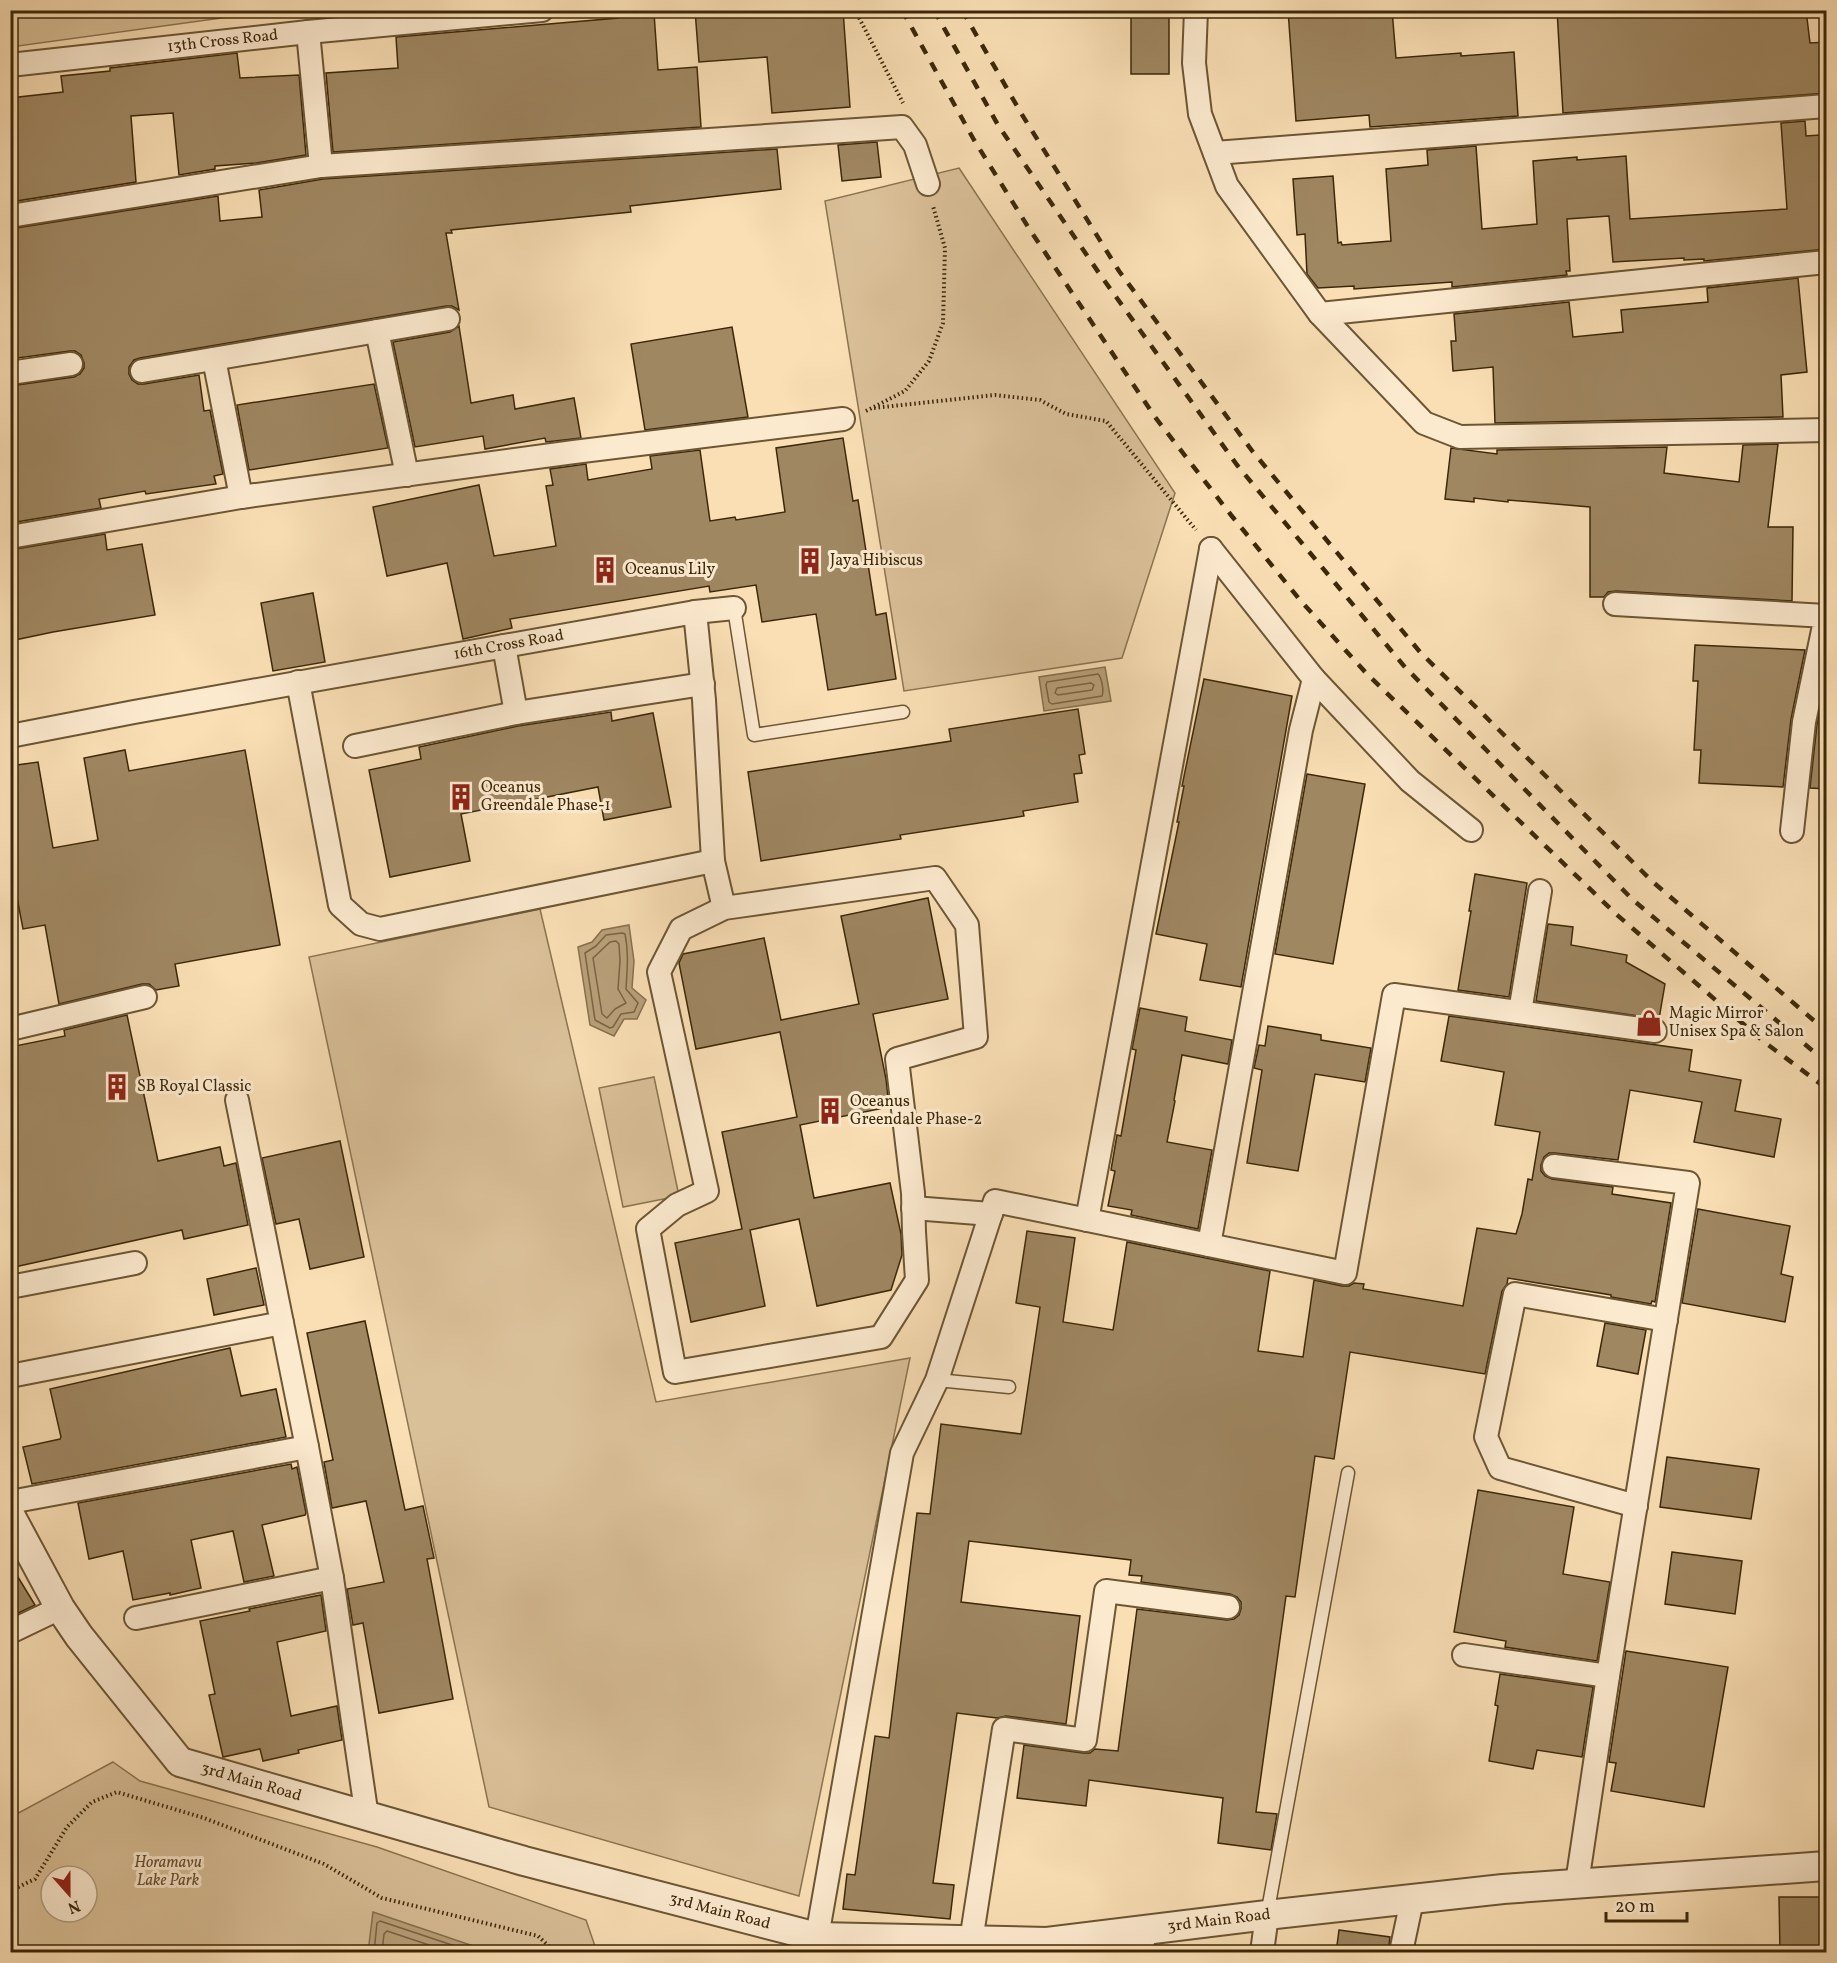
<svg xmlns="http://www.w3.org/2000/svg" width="1837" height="1963" viewBox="0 0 1837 1963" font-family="Vollkorn,serif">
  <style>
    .green { fill: #dac098; stroke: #8b7450; stroke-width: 1.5; fill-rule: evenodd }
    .water { fill: #b9a17b; stroke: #87714d; stroke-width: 1.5 }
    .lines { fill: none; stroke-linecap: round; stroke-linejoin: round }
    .shore { stroke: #7a6442; stroke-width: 1.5 }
    .building { fill: #9f8762; stroke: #3c2809; stroke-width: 1.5 }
    .service-casing { stroke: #6c5634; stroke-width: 15 }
    .minor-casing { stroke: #6c5634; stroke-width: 26 }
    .tertiary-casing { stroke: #6c5634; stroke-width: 32 }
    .path { stroke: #3c2809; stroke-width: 4; stroke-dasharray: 1.5 3; stroke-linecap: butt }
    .service { stroke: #fceacf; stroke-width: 12 }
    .minor { stroke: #fceacf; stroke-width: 22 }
    .tertiary { stroke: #fceacf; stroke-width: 28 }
    .rail { stroke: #3c2809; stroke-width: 4.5; stroke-dasharray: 10 10; stroke-linecap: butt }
    .labels { text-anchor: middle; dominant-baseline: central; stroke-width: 6; stroke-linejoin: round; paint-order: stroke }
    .street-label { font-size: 16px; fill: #3c2809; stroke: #fceacf }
    .poi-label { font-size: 16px; fill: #3c2809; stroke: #fceacf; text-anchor: start }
    .park-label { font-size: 16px; font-style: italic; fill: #644e2d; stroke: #fceacf }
  </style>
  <rect width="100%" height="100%" fill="#fadfb5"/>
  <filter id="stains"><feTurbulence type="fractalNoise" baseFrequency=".00333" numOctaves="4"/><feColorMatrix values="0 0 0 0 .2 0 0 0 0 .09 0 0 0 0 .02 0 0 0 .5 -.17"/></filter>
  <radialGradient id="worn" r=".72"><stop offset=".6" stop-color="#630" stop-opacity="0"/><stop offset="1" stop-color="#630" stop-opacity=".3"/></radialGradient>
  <path class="green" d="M11,10H273V11L11,47Z
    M959,168L1175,493L1122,658L904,691L825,201Z
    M540,909L656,1402L910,1358L799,1896L489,1807L309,957Z
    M654,1077L679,1196L623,1207L599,1088Z
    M113,1762L140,1781L377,1847L586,1920L597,1952H11V1817ZM51,1876H87V1912H51Z"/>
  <path class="water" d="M1105,667L1111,701L1044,711L1039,677Z
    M629,925L634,961L632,988L646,1000L637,1019H624L614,1036L590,1025L578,947L592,942L602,930Z
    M373,1912L491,1952H368Z"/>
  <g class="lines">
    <path class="shore" d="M1098,674C1102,678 1104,691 1102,696L1052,704L1049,702L1046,685L1047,682Z
      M1091,683L1094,685L1092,690L1058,695L1055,693L1057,688Z
      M622,933L625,934C629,953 627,970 626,989L638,1003L634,1012L621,1014L613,1027L610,1028L595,1020L585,953L596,946L606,935Z
      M616,941L619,944L620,961L618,989L626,1003L615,1009L607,1018L602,1014L593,958L610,942Z
      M374,1952L377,1923L380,1921L473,1952
      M382,1952L384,1934L387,1931L450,1952"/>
  </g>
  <path class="building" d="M695,10H843L850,107L772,113L767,57L699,62Z
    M1131,10H1169V74H1131Z
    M1288,10H1392L1396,58L1461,53V56L1514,52L1518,116L1370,127L1369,115L1296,121Z
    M1557,10H1806L1810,43L1827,42V93L1563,113Z
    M654,13L658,70L697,67L701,127L333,152L326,73L398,68L396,37L618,18L617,16Z
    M237,53L240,78L299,75L306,155L256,163L215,166V169L179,175L173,113L131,116L136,182L10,202V98L63,92L61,76L110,71V68Z
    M1805,121L1806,136L1820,135L1827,249L1704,261V259L1684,260V258L1613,262L1609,216L1567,219L1570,271H1566L1567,275L1452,287V282L1354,289V286L1318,288L1307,274L1305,234L1297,235L1293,179L1333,176L1338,243L1341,242L1342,245L1391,241L1386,169L1428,165L1427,150L1476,146L1482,229L1537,224L1533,161L1577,157V160L1626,156L1630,219L1787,209L1781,123Z
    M877,142L881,177L842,181L838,145Z
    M777,149L781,189L630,206L631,212L451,230L452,233H446L459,310L452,306H446L140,358L134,360L129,367V374L132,380L138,384H144L199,375L204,411L210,410L223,474L214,476L216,484L146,494L145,491L99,499L101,508L10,523V386L74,377L80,374L84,368V363L81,355L75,351H70L10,359V229L218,196L220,221L262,217L259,190L323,179Z
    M1798,278L1807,372L1781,375L1783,417L1495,423L1493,367L1453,371L1451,341H1456L1454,314L1569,302L1573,337L1623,332L1621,310L1708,302L1707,288Z
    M459,326L471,403L513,395L515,409L574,398L581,438L546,442L545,438L485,449L483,436L415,447L393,342L450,332Z
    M732,327L748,417L645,430L631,344Z
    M374,384L388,448L249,470L237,405Z
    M843,438L853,501L858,500L876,615L886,613L896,679L828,690L816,614L762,622L756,585L710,592L709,586L510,619L512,628L463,639L447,563L387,576L373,507L479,485L494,556L556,546L546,486L553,485L550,469L586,464L588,480L652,469L650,456L700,450L710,521L735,517L736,520L785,512L776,448Z
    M1778,444L1768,527H1793L1792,601L1616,591L1608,592L1604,597H1590V507L1508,500V502L1474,498V502L1445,499L1451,448L1497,454V450L1667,447L1664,473L1739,482L1743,445Z
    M105,534L107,550L142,544L155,615L53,632L10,641V550Z
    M313,593L325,662L273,671L261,603Z
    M1695,645L1805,650L1791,719L1783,787L1699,783L1701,750H1694L1698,681H1693Z
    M1204,679L1292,696L1241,987L1200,980L1207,944L1156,934L1179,822H1177L1184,786H1182Z
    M1827,680V789L1810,788L1817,724Z
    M1078,709L1085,754L1079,755L1082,773L1074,774L1078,802L1023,811L1024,816L900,835L901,839L761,861L748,772L951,741L949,729Z
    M611,712L612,721L653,713L671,807L604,820L598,787L461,814L470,861L390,877L369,770L421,759L419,747L518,726Z
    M125,750L129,771L245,750L280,945L175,964L179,986L156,990L149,984H142L59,1004L45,925L23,929L10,861V766L38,762L53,848L98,840L84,758Z
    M1307,774L1365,784L1333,964L1275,954Z
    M1475,874L1527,883L1509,997L1458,990L1471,911H1469Z
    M928,898L948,999L873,1014L886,1079L889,1107L800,1125L814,1198L890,1183L901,1234L902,1255L891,1290L817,1306L799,1219L750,1230L765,1306L691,1322L675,1243L742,1229L722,1132L797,1117L780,1032L696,1049L679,963L683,954L764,938L781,1020L859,1004L841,916Z
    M1548,924L1573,927L1571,945L1627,955L1626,962L1665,984L1659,1019L1536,1001Z
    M1140,1008L1187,1017L1185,1031L1232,1040L1228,1064L1182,1055L1174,1100L1175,1101L1167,1142L1212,1150L1198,1229L1131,1215L1132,1210L1108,1206L1115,1171L1111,1170L1117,1135L1121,1136L1129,1090L1136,1050L1132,1049Z
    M127,1015L158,1161L220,1147L224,1166L236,1163L248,1225L184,1239L182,1230L10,1268V1047L65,1036L64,1030Z
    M1449,1016L1692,1050L1689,1071L1741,1080L1735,1111L1781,1119L1774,1157L1694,1142L1702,1102L1630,1090L1618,1160L1555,1153H1549L1544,1157L1541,1165V1171L1545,1176L1552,1179L1613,1187L1612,1194L1671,1203L1655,1302L1652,1301L1651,1304L1611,1297V1295L1508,1278L1507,1284L1502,1291L1485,1374L1350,1352L1334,1459L1315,1456L1295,1597L1286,1596L1256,1812L1277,1814L1271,1850L1218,1843L1223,1798L1089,1780L1086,1806L1017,1798L1024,1745L1083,1753H1090L1095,1749L1118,1751L1137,1609L1227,1620L1234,1619L1239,1615L1241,1609V1602L1237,1597L1230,1594L1141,1582L1142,1576L1129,1575L1131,1560L969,1541L961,1602L1080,1616L1066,1724L1006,1716L997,1718L957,1713L933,1883L954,1885L950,1919L843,1909L847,1874L855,1875L875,1736L889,1738L917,1513L930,1514L941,1424L1021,1434L1040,1307L1016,1303L1027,1231L1075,1238L1063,1322L1113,1330L1127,1242L1270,1271L1258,1351L1303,1357L1314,1280L1342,1286H1349L1354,1283L1364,1284L1363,1289L1463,1306L1477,1228L1516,1234L1522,1214L1528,1179L1532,1180L1540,1132L1495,1125L1504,1072L1441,1061Z
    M1268,1026L1321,1035V1040L1371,1048L1365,1082L1315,1074L1298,1171L1247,1163L1262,1070L1254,1068L1259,1045L1265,1046Z
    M340,1141L364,1257L310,1269L299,1219L276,1224L262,1158Z
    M1698,1209L1790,1226L1781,1274L1793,1277L1785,1322L1682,1303Z
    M256,1268L264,1305L214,1315L207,1279Z
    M365,1321L405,1510L423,1506L434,1558L427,1559L453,1699L379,1713L363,1623L353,1625L347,1589L384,1582L366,1501L332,1508L324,1462L333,1460L307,1333Z
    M1605,1323L1646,1330L1638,1374L1597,1366Z
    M230,1348L241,1396L276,1389L286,1437L32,1484L23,1447L60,1439L61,1437L50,1389Z
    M1667,1457L1759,1469L1751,1519L1660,1507Z
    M291,1464L292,1469L297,1467L306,1513L305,1515L262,1525L274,1576L244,1582L233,1531L191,1540L201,1588L170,1595V1593L133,1600L123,1551L89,1559L78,1503Z
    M1478,1490L1574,1507L1563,1574L1610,1582L1597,1661L1505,1647L1506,1641L1454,1632Z
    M1672,1552L1742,1561L1735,1614L1665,1604Z
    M10,1564L35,1605L10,1617Z
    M321,1595L326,1631L277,1642L291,1716L337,1706L342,1740L298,1750L299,1753L263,1761L260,1749L223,1757L209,1695L215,1694L200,1621L250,1611L249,1609Z
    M1626,1651L1728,1667L1704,1807L1611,1791L1616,1763L1609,1762Z
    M1500,1674L1593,1687L1582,1757L1537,1750L1533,1769L1489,1761L1498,1706L1495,1705Z
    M1779,1897H1827V1953H1780Z
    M1339,1930L1390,1937L1388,1953H1336Z"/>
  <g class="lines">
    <defs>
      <path id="service" d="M734,608L754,735L903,712
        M937,1380L1009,1387
        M1267,1915L1348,1473"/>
      <g id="minor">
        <path d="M1196,10L1194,63L1200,114L1227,186L1320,314L1424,423L1460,437L1826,430"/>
        <path d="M308,32L321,166"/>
        <path id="s1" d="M10,65L308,32L542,10"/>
        <path d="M1215,153L1826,106"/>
        <path d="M10,216L321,166L902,127L915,145L928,184"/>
        <path d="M1320,314L1826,262"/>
        <path d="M377,331L407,475"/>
        <path d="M214,359L241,497"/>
        <path d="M142,371L448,319"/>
        <path d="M10,373L71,364"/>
        <path d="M10,537L241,497L574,452L843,419"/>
        <path d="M1615,604L1826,616L1804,722L1792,831"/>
        <path d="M695,612L704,700L713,861L724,908"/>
        <path d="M504,646L516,713"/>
        <path d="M1314,679L1410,781L1471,830"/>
        <path d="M298,682L340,905L361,924L380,929L713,861"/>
        <path id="s2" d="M10,736L134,712L695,612L734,608"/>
        <path d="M355,746L516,713L703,684"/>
        <path d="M935,878L967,925L976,1037L897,1059L913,1193L914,1232L917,1280L881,1337L675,1372L648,1229L677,1205L707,1191L659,972L681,929L724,908Z"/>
        <path d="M1520,1012L1540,891"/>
        <path d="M10,1029L145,997"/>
        <path d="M237,1100L307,1447L332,1578L367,1817"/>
        <path d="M1554,1166L1688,1183L1608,1676L1577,1883"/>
        <path d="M913,1208L991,1214"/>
        <path d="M1087,1220L1211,549"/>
        <path d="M1209,1245L1301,730L1314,679L1211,549"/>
        <path d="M10,1287L135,1263"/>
        <path d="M10,1376L282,1323"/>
        <path d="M10,1502L307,1447"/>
        <path d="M1636,1506L1500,1468L1486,1437L1515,1294L1666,1320"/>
        <path d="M136,1618L332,1578"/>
        <path d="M10,1632L60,1608"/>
        <path d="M1464,1655L1608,1676"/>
        <path d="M817,1937L902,1453L937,1380L995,1201L1345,1273L1394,995L1655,1031"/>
        <path d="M971,1941L1004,1729L1085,1740L1106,1591L1228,1607"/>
        <path d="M1141,1952L1145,1931"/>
        <path d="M1262,1952L1267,1915"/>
        <path d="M1401,1952L1412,1900"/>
      </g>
      <g id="tertiary">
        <path id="s3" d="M10,1515L60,1608L79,1636L180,1762L524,1861L817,1937L1047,1942L1267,1915L1503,1889L1826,1866"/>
      </g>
    </defs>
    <use href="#service" class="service-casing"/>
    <use href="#minor" class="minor-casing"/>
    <use href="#tertiary" class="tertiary-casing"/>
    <path class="path" d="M855,10L903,103
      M874,408L995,395L1040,400L1066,414L1106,421L1196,530
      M866,411L905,391L929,361L943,323L945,248L933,206
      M10,1891L35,1879L67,1827L92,1802L117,1792L204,1818L324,1864L382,1898L538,1936L555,1952"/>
    <use href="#service" class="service"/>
    <use href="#minor" class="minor"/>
    <use href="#tertiary" class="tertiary"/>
    <path class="rail" d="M902,10L974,140L1030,230L1155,417L1231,515L1300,600L1367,674L1616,914L1763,1041L1826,1088
      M934,10L998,125L1101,276L1237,465L1404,666L1633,900L1826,1062
      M962,10L1021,113L1119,271L1253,452L1420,652L1653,882L1826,1031"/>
  </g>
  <defs>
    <symbol id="building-bare" viewBox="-9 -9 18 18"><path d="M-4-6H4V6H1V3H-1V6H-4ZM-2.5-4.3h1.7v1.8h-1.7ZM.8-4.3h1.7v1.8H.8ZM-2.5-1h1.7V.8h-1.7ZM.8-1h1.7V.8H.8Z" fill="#8f2418" stroke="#fceacf" stroke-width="2.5" paint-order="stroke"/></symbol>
    <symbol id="shop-bare" viewBox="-9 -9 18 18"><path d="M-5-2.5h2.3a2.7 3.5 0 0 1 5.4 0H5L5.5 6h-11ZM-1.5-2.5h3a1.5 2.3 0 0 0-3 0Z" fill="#8f2418" stroke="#fceacf" stroke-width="2.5" paint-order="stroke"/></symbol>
  </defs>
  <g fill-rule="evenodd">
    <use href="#building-bare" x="791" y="542" width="38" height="38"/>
    <use href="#building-bare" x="586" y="551" width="38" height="38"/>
    <use href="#building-bare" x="442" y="778" width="38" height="38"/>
    <use href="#shop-bare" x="1630" y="1004" width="38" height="38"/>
    <use href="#building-bare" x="98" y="1068" width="38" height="38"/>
    <use href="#building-bare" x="811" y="1092" width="38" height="38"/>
  </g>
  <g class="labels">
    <g class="street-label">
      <text stroke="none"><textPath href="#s1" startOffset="214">13th Cross Road</textPath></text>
      <text stroke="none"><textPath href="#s2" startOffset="507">16th Cross Road</textPath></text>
      <text stroke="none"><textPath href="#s3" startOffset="375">3rd Main Road</textPath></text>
      <text stroke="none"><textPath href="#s3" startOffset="861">3rd Main Road</textPath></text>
      <text stroke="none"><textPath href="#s3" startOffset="1365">3rd Main Road</textPath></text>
    </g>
    <g class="poi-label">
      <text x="830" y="561">Jaya Hibiscus</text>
      <text x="625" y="570">Oceanus Lily</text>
      <text x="481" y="788">Oceanus<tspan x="481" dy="18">Greendale Phase-1</tspan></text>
      <text x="1669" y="1014">Magic Mirror<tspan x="1669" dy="18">Unisex Spa &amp; Salon</tspan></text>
      <text x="137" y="1087">SB Royal Classic</text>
      <text x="850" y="1102">Oceanus<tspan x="850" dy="18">Greendale Phase-2</tspan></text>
    </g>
    <g class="park-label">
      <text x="168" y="1863">Horamavu<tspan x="168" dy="18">Lake Park</tspan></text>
    </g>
  </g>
  <rect width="1837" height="1963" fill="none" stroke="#fadfb5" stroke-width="36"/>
  <rect x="12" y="12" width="1813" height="1939" fill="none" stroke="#3c2809" stroke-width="3"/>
  <rect x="18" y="18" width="1801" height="1927" fill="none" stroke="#3c2809" stroke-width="1.5"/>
  <g transform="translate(69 1894) rotate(159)"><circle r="28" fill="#fceacf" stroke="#af9c80" stroke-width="1.5"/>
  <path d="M0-4.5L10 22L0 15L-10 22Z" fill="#8f2418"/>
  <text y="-9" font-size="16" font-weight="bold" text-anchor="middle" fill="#3c2809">N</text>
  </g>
  <path d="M1606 1912v9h81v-9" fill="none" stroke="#3c2809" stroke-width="3"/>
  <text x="1615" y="1912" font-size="18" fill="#3c2809" stroke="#fceacf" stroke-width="4.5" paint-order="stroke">20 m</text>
  <rect width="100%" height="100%" filter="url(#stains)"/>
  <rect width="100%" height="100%" fill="url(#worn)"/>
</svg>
